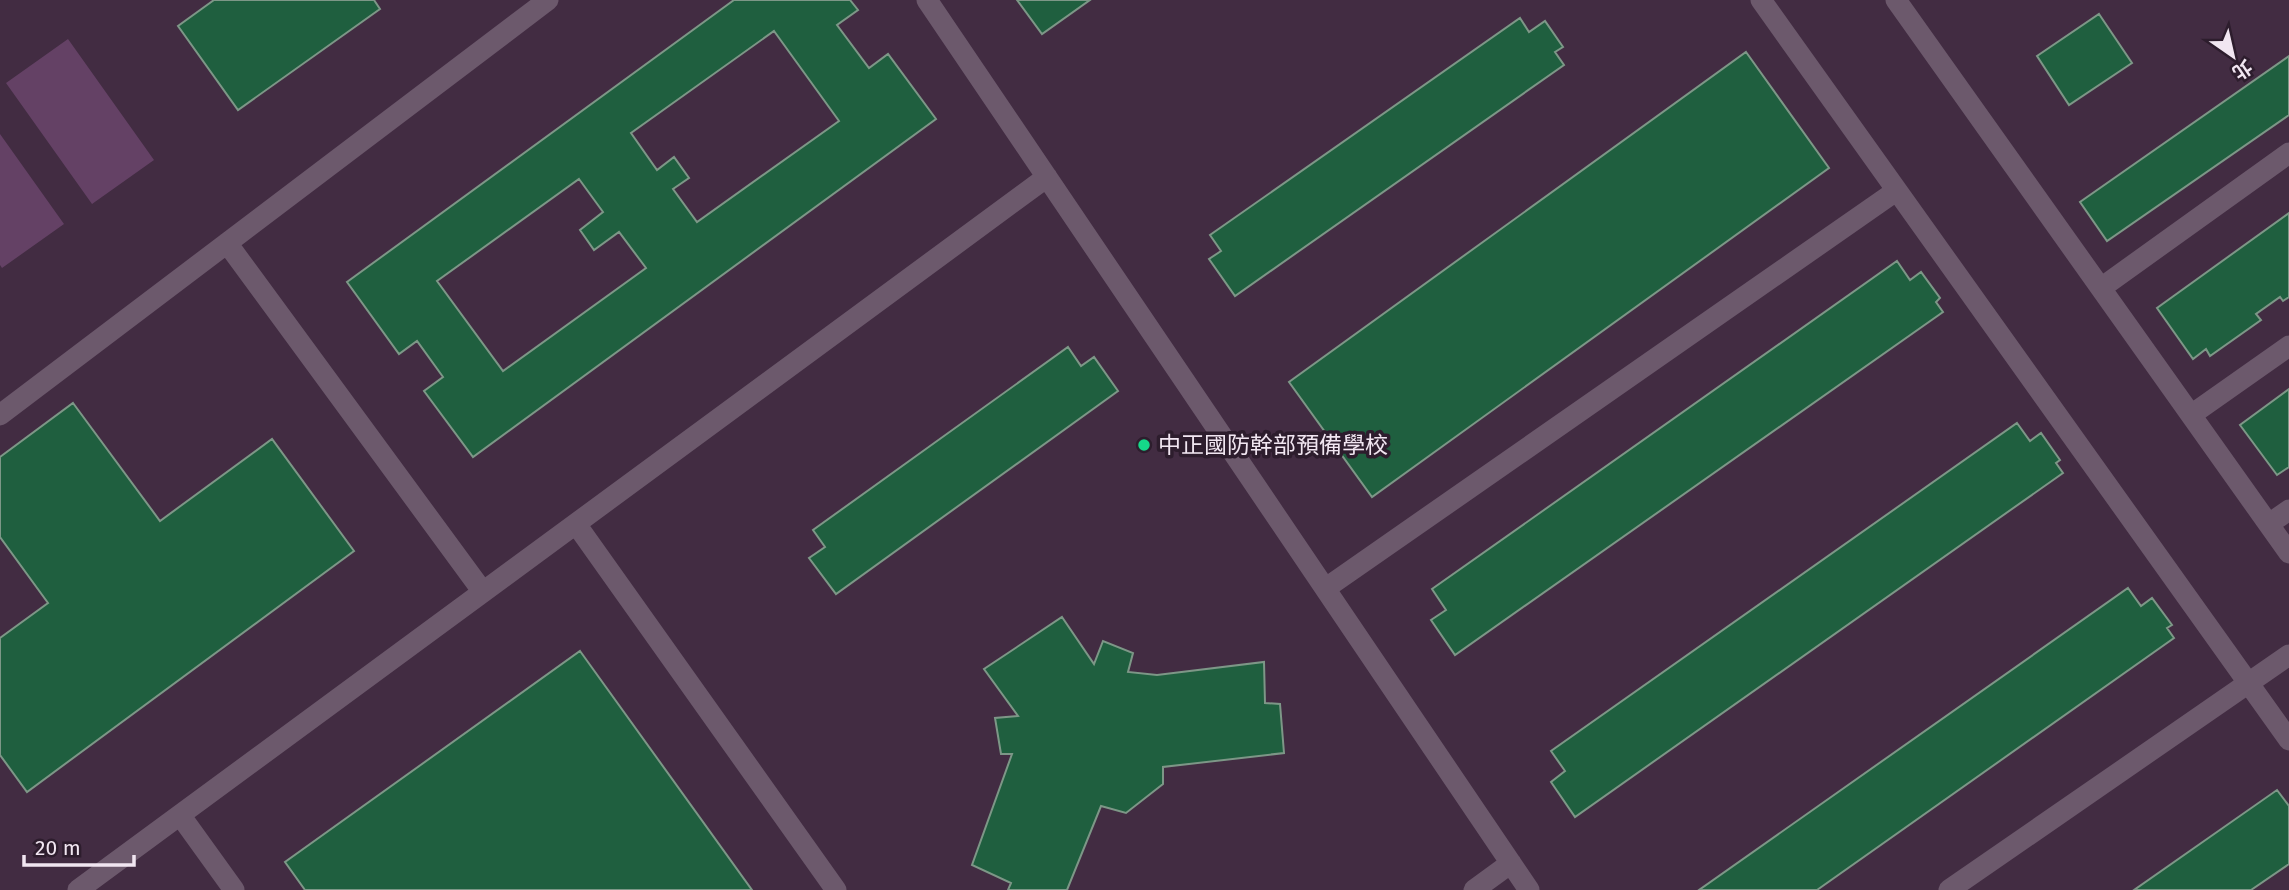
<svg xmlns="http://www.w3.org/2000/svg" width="2289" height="890" viewBox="0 0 2289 890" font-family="'Fira Sans','Noto Sans TC',sans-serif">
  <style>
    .built { fill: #422c42 }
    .green { fill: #644165 }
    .building { fill: #1f5f3f; stroke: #7d9787; stroke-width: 2; fill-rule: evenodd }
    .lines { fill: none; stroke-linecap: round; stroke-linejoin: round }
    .street { stroke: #6c596c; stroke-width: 21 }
    .poi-dot { fill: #15d989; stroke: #2d1d2d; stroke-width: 2.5 }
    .labels { text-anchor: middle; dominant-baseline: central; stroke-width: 7; stroke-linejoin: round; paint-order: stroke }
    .poi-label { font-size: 23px; fill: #f1e6f1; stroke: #2d1d2d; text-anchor: start }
  </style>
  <rect width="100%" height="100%" fill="#372637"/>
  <path class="built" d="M0,0H2289V890H0Z"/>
  <path class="green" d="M68,39L154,160L92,204L6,83Z
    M0,134L64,224L2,268L0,265Z"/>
  <path class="building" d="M214,0H374L380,9L238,110L178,26Z
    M734,0H850L858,10L837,25L869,68L888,54L936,119L473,457L424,391L443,377L417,341L399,354L347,282ZM774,31L839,121L697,222L673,189L689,178L674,157L657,170L631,133ZM579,179L603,212L580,230L594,250L619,232L646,268L503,371L437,281Z
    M1017,0H1090L1042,34Z
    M2099,14L2132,63L2069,105L2037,56Z
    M1520,18L1529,32L1545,21L1563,47L1555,52L1564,65L1235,296L1209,259L1221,251L1210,235Z
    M1746,52L1829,168L1372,497L1289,382Z
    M2289,56V115L2107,241L2080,202Z
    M2289,213V297L2283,301L2280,297L2256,314L2261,320L2210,356L2206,349L2193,359L2157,308Z
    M1897,261L1910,280L1921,272L1940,298L1936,302L1943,312L1455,655L1431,620L1446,610L1432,589Z
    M1068,347L1081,366L1094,357L1118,391L836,594L809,558L825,547L813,530Z
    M2289,389V467L2277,475L2240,425Z
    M73,403L160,521L272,439L354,551L27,792L0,755V638L48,603L0,537V457Z
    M2017,423L2030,441L2041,433L2060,460L2056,463L2063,473L1575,817L1551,782L1565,771L1551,751Z
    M2128,588L2141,606L2152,598L2172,625L2167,628L2174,638L1817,890H1699Z
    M1062,617L1094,664L1103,641L1133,653L1128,672L1157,675L1264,662L1265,703L1280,704L1284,753L1163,767V784L1126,813L1101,806L1067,890H1008L1011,883L972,865L1012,754H1001L995,718L1018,716L984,669Z
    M580,651L752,890H305L285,862Z
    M2277,790L2289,806V864L2251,890H2134Z"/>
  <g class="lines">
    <path class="street" d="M927,0L1529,890
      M1761,0L2289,740
      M1896,0L2289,553
      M227,243L483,592
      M2101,288L2289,153
      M0,415L548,0
      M2191,415L2289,346
      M576,524L836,890
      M2269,524L2289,510
      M1326,588L1896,191
      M180,815L234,890
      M78,890L1047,177
      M1474,890L1511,863
      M1949,890L2289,655"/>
  </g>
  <circle class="poi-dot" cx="1144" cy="445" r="7"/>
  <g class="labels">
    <g class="poi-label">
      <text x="1158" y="445">中正國防幹部預備學校</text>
    </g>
  </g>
  <g transform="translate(2233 56) rotate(146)" stroke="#2d1d2d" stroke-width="5" paint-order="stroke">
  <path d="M0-5L12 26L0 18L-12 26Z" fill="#f1e6f1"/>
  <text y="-10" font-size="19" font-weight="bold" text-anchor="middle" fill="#f1e6f1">北</text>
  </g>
  <path d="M24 855v10h110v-10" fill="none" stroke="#f1e6f1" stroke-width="3.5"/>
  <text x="35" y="855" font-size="21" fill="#f1e6f1" stroke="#2d1d2d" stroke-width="5" paint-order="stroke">20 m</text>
</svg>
